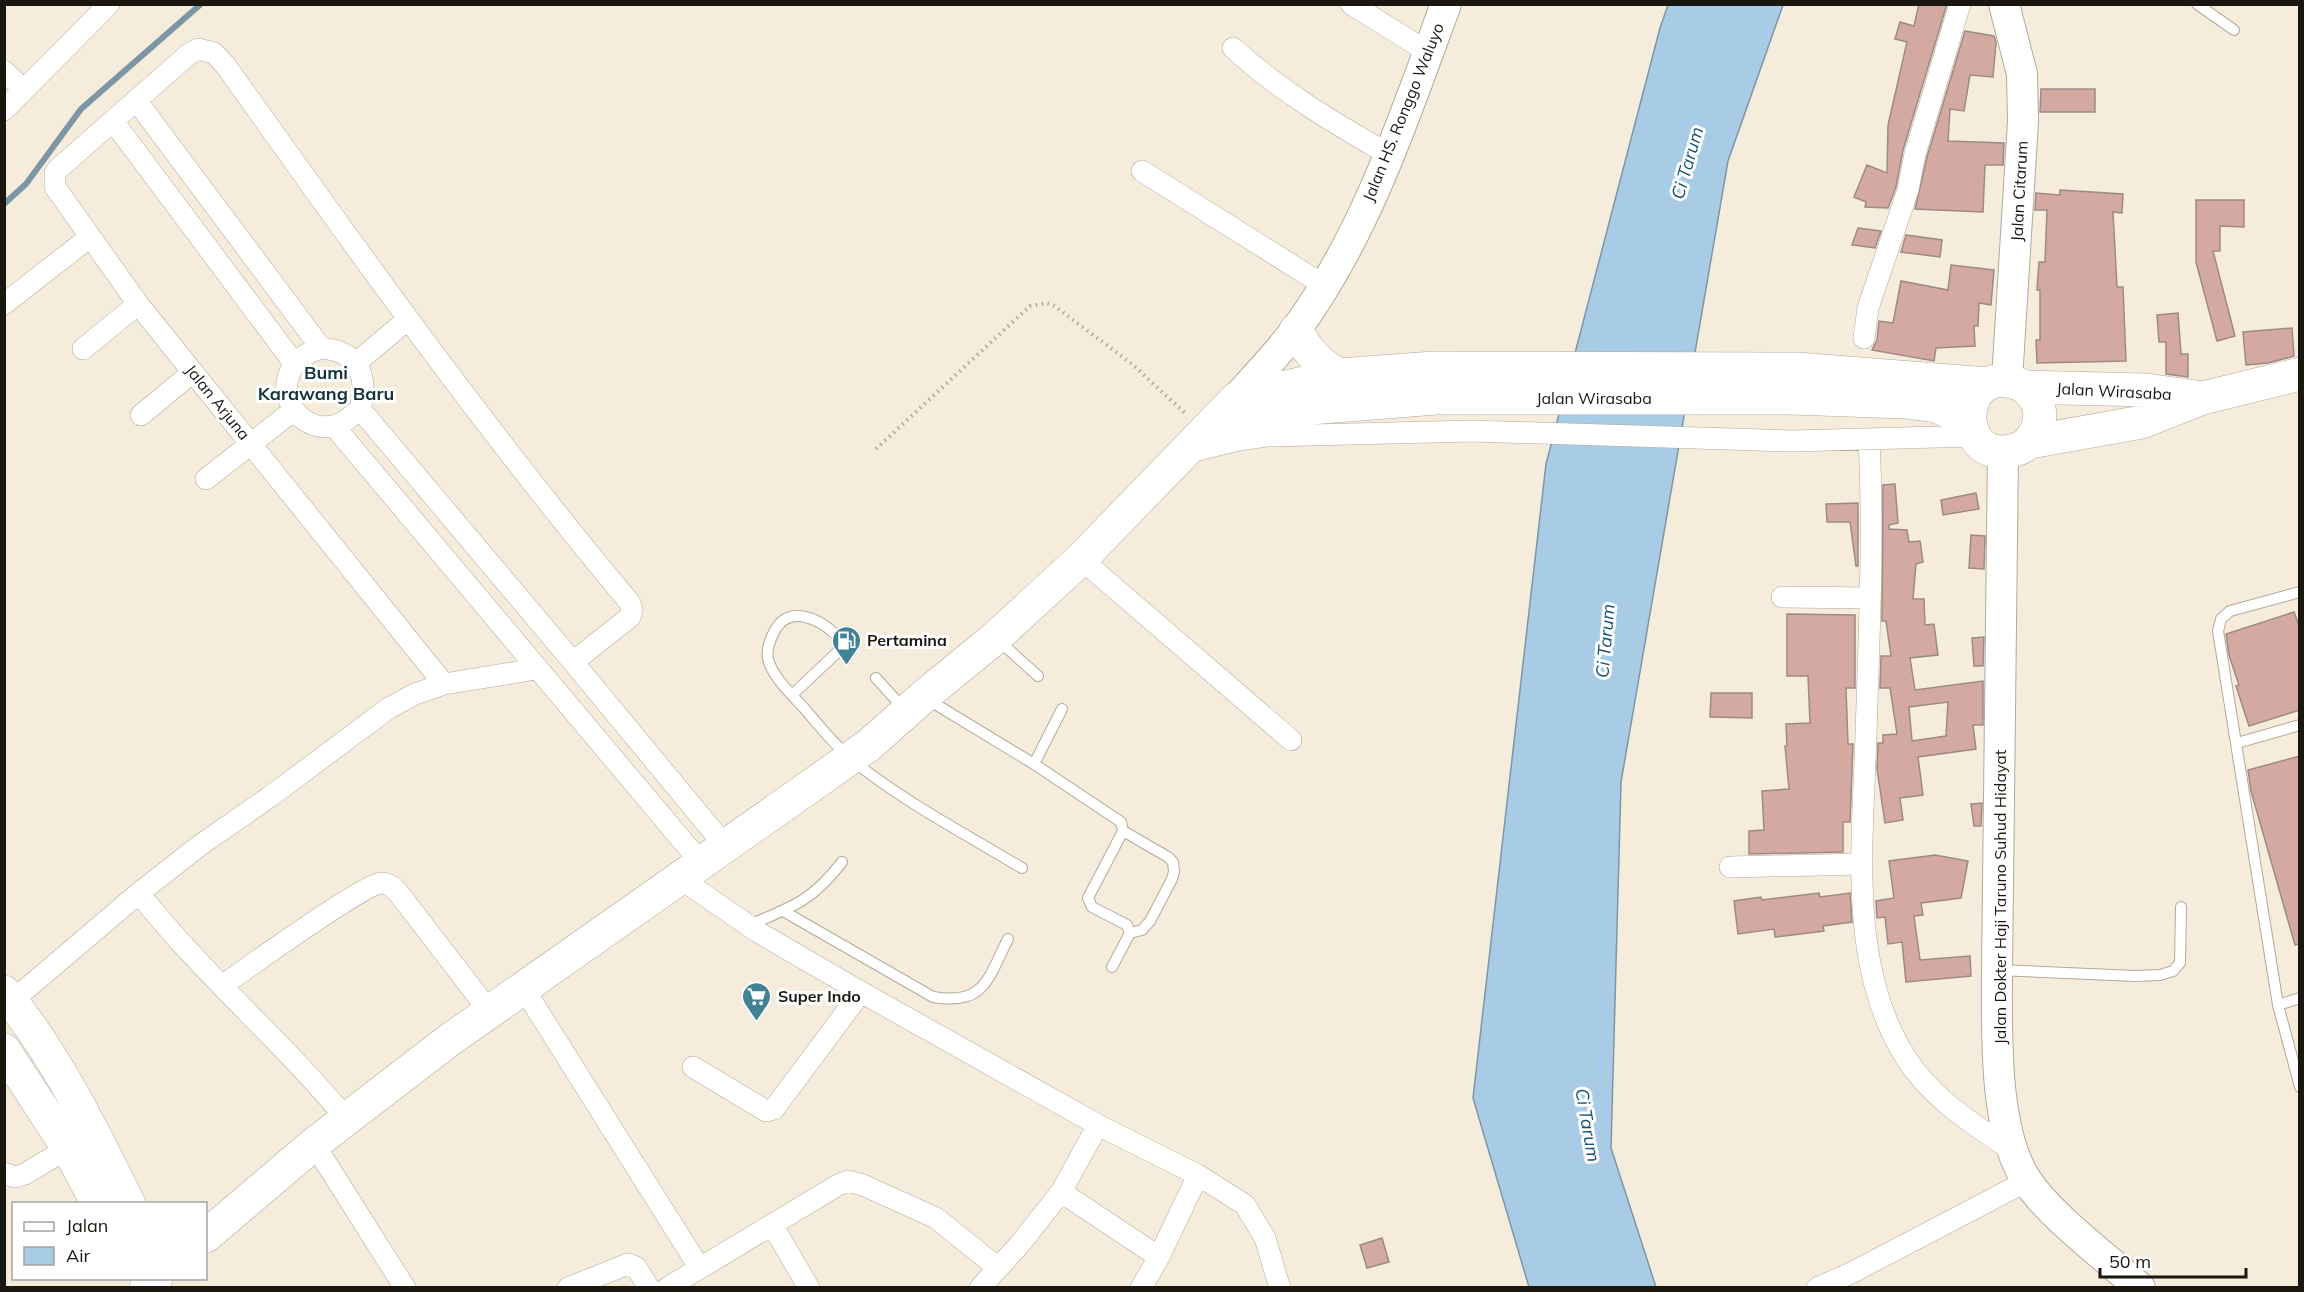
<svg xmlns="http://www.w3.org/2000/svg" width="2304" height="1292" viewBox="0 0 2304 1292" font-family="Mulish,sans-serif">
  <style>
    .water { fill: #a8cce5; stroke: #7d96a5; stroke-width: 1.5 }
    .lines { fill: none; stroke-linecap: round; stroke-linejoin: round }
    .stream { stroke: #7d96a5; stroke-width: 6 }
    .building { fill: #d4a9a1; stroke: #9d8a86; stroke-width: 1.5; fill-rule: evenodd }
    .lane-casing { stroke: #b2aa9b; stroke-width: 12 }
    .street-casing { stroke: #b2aa9b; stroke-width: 22 }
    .secondary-casing { stroke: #b2aa9b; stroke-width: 32 }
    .primary-casing { stroke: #b2aa9b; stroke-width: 34 }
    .path { stroke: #afa89b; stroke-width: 4; stroke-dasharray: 1.5 4.5; stroke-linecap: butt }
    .lane { stroke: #fff; stroke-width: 10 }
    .street { stroke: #fff; stroke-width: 21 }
    .secondary { stroke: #fff; stroke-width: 30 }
    .primary { stroke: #fff; stroke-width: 33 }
    .labels { text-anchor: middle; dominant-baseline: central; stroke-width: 6; stroke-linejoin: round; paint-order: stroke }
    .street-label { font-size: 16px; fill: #1a1711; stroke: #fff }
    .poi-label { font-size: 16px; font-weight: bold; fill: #1a1711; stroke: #fff; text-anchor: start }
    .water-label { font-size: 18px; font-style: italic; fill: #155274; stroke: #fff }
    .neighbourhood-label { font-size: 18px; font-weight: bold; fill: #14343d; stroke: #fff }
  </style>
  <rect width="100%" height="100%" fill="#f5ecdc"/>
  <path class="water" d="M1668,5H1783L1728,161L1621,782L1611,1148L1656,1287H1529L1473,1098L1546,464L1660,28Z"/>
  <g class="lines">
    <path class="stream" d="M4,204L26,184L81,109L201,4"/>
  </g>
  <path class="building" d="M1919,4H1947L1903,150L1896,187L1888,208L1865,207L1866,202L1854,197L1867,165L1887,173L1888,125L1907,42L1895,39L1900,22L1914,26Z
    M1965,31L1994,36L1996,42L1993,77L1970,75L1964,111L1950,109L1948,141L2004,143L2003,165H1985L1983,212L1915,209L1927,157Z
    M2041,89H2095V112H2040Z
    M2060,190L2123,194L2122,213L2113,212L2117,287H2123L2126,361L2037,363L2036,340H2040V290H2037L2039,262H2045L2047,210H2035L2036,193L2060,195Z
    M2196,200H2244V227L2220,226V251H2213L2235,336L2217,341L2196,262Z
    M1858,228L1881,231L1875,248L1852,245Z
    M1906,235L1942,240L1940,257L1901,252Z
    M1951,265L1994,270L1991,305L1979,303L1978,326H1974L1975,346L1936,348L1934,361L1872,350L1877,340L1879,321L1893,323L1901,281L1948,290Z
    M2178,313L2181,354H2188V377L2166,374V342H2159L2157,315Z
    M2292,328L2294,356L2268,363L2246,365L2243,332Z
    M1895,484L1898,523L1889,525V529L1907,530L1909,542L1920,541L1923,562L1916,564L1913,599H1924L1925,625L1934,624L1938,655L1910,658L1915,690L1983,681V725H1973L1976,749L1918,757L1923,795L1900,798L1903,820L1885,823L1877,769L1878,743H1883V735L1897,734L1890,688H1880L1881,656H1891L1886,621H1882L1883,485ZM1948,702L1946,736L1912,741L1909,707Z
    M1976,493L1979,509L1943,515L1941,500Z
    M1858,503V566H1856L1850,522H1827L1826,504Z
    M1971,535L1985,536L1984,569L1969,568Z
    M2294,612L2300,628V710L2249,726L2236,686L2239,685L2229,655L2226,634Z
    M1787,614L1855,615V688H1846L1848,744H1853L1850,822H1843V852L1749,854V831L1764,830L1762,791L1789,789L1785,746H1787L1786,724L1810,723L1808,676H1787Z
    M1984,637L1983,666H1974L1972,638Z
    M1711,693H1752V718L1710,717Z
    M2300,756V944L2295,945L2251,791L2248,770Z
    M1982,803L1981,826H1974L1971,804Z
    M1935,855L1968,861L1961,898L1921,903L1923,915L1914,916L1920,960L1970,956L1971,976L1906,982L1902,942L1888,944L1885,917L1877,918L1876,901L1894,898L1889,861Z
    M1819,893L1820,897L1850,893L1852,922L1823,926L1824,931L1775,937L1774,929L1738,934L1734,901L1761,897L1762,900Z
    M1382,1238L1389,1262L1367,1268L1360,1245Z"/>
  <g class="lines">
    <defs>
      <path id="lane" d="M2197,4L2234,30
        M2300,592L2230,611L2221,619L2218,631L2278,1005L2300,1087
        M835,634C818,618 788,604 774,632C770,640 766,650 768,659C772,676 791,694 803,707C818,724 834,745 852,760C901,800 967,835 1022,868
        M998,640L1038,676
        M876,678L904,709
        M792,695L845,645
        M927,699L1034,764L1121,822L1123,831L1088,898L1092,907L1127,925L1130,933L1112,967
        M2237,743L2300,725
        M1034,764L1062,709
        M1123,831L1168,857L1173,862L1174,872L1172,879L1150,921L1142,930L1130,933
        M783,911L933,997C985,1006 988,978 1008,939
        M749,925C793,907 813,900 842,862
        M1997,970L2135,976L2160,975L2173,971L2180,963L2181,907
        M2278,1005L2300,998"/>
      <path id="street" d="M1351,4L1428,52
        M1233,48C1281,92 1334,123 1390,155
        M4,71L24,90
        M136,100L321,348
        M4,110L109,4
        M113,121L294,363
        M1142,171L1325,286
        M4,304L90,237
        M1864,338L1868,308L1908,190L1915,154L1960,4
        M321,348C358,351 369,375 360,409C352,416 343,424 333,426C288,434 262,366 321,348Z
        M83,349L138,304
        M356,363L407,320
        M360,409L573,662L726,847
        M141,415L193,372
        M334,426L702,864
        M1869,440C1874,538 1869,636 1866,735C1863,840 1847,966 1906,1058C1932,1099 1972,1123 2011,1150
        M1185,453L1239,440L1266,436L1473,431L1792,441L1974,436
        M206,479L294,410
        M1081,559L1291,740
        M1782,597L1870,598
        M444,684L138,304L55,187V173L58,169L189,54L198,49L214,53L226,66C356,249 486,431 630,603L632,610L630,617L573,662
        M1730,867L1861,864
        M681,879L758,932L861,992L1098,1125L1198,1175L1245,1205L1265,1238L1280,1288
        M222,986C244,970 364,884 381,883C390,883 395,889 400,895L490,1012
        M524,989L699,1267
        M12,1001L139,893
        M693,1067L766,1111L774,1109L861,992
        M347,1120C282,1040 202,974 139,893L199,846L268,798L389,708L415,694L444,684L536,669
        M314,1144L405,1288
        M4,1173L15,1177L25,1174L68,1148
        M1061,1192L1159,1257
        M773,1226L809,1288
        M568,1288L628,1264L636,1267L649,1288
        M667,1288L838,1185L848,1181L863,1185L936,1218L998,1268
        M980,1288L1020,1244L1061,1192L1098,1125
        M1141,1288L1159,1257L1198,1175
        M1817,1288L1851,1273L2027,1181"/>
      <path id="secondary" d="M2004,4L2022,74L2023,121L2007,380
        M1237,398C1257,375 1279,353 1297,328C1367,232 1405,115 1446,4
        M2003,452L1997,970C1997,1030 1993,1130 2027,1181C2052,1218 2106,1257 2140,1288"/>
      <path id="primary" d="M1296,330C1307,351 1318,363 1339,375
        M2025,387C2030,392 2036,398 2038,405C2044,423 2033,445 2015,450C1950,468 1957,353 2025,387L2146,390L2203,398
        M1221,422L1322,407L1436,398H1791L1905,402L1936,406L1958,416L1970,425
        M2030,442L2142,422L2203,398L2300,374
        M4,992C56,1055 93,1131 129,1204
        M4,1050L68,1148L98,1204
        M206,1236L314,1144L448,1041L869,745L923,697L995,638L1081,559L1237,398L1339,375L1434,368L1797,369L1988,384
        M146,1288L156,1278"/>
    </defs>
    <use href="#lane" class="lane-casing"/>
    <use href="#street" class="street-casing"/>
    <use href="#secondary" class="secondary-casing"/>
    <use href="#primary" class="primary-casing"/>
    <path class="path" d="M876,449L1030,306L1046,303L1053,305L1132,364L1187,415"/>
    <use href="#lane" class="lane"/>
    <use href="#street" class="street"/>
    <use href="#secondary" class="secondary"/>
    <use href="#primary" class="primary"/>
  </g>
  <defs>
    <symbol id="fuel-pin" viewBox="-11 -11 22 30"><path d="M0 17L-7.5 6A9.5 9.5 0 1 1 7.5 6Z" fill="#428295" stroke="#fff"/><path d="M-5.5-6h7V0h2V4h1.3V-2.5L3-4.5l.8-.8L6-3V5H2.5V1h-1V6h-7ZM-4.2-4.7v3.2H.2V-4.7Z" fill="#fff"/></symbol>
    <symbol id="supermarket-pin" viewBox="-11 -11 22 30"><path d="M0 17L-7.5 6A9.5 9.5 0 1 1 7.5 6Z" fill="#428295" stroke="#fff"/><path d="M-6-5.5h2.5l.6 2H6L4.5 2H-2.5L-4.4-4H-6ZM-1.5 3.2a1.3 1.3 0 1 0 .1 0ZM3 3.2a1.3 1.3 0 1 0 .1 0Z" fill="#fff"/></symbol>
  </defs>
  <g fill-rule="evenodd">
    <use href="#fuel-pin" x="830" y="624" width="33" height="45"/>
    <use href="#supermarket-pin" x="740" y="980" width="33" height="45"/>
  </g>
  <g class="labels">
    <g class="street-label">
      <text transform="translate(1403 112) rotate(-68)">Jalan HS. Ronggo Waluyo</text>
      <text transform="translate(2019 191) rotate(-87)">Jalan Citarum</text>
      <text transform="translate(2114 391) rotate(3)">Jalan Wirasaba</text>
      <text x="1594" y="398">Jalan Wirasaba</text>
      <text transform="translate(218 402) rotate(51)">Jalan Arjuna</text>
      <text transform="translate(2000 897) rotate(-90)">Jalan Dokter Haji Taruno Suhud Hidayat</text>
    </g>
    <g class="poi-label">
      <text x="867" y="640">Pertamina</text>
      <text x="778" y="996">Super Indo</text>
    </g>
    <g class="water-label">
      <text transform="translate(1687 163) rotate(-74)">Ci Tarum</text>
      <text transform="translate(1605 641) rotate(-85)">Ci Tarum</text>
      <text transform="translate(1588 1125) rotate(80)">Ci Tarum</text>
    </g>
    <g class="neighbourhood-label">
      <text x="326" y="372">Bumi<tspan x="326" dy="21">Karawang Baru</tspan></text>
    </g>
  </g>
  <rect width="2304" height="1292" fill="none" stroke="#1a1711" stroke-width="12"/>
  <rect x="12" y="1202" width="195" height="78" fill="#ffffff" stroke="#a3a2a0" stroke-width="1.5"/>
  <rect x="24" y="1222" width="30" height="9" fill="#ffffff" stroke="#a3a2a0" stroke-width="1.5"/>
  <text x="66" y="1232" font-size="18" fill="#1a1711">Jalan</text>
  <rect x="24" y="1247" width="30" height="18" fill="#a8cce5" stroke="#a3a2a0" stroke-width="1.5"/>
  <text x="66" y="1262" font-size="18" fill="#1a1711">Air</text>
  <path d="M2100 1268v9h146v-9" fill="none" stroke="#1a1711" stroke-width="3"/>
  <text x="2109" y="1268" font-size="18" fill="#1a1711" stroke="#ffffff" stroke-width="4.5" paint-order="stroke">50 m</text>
</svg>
